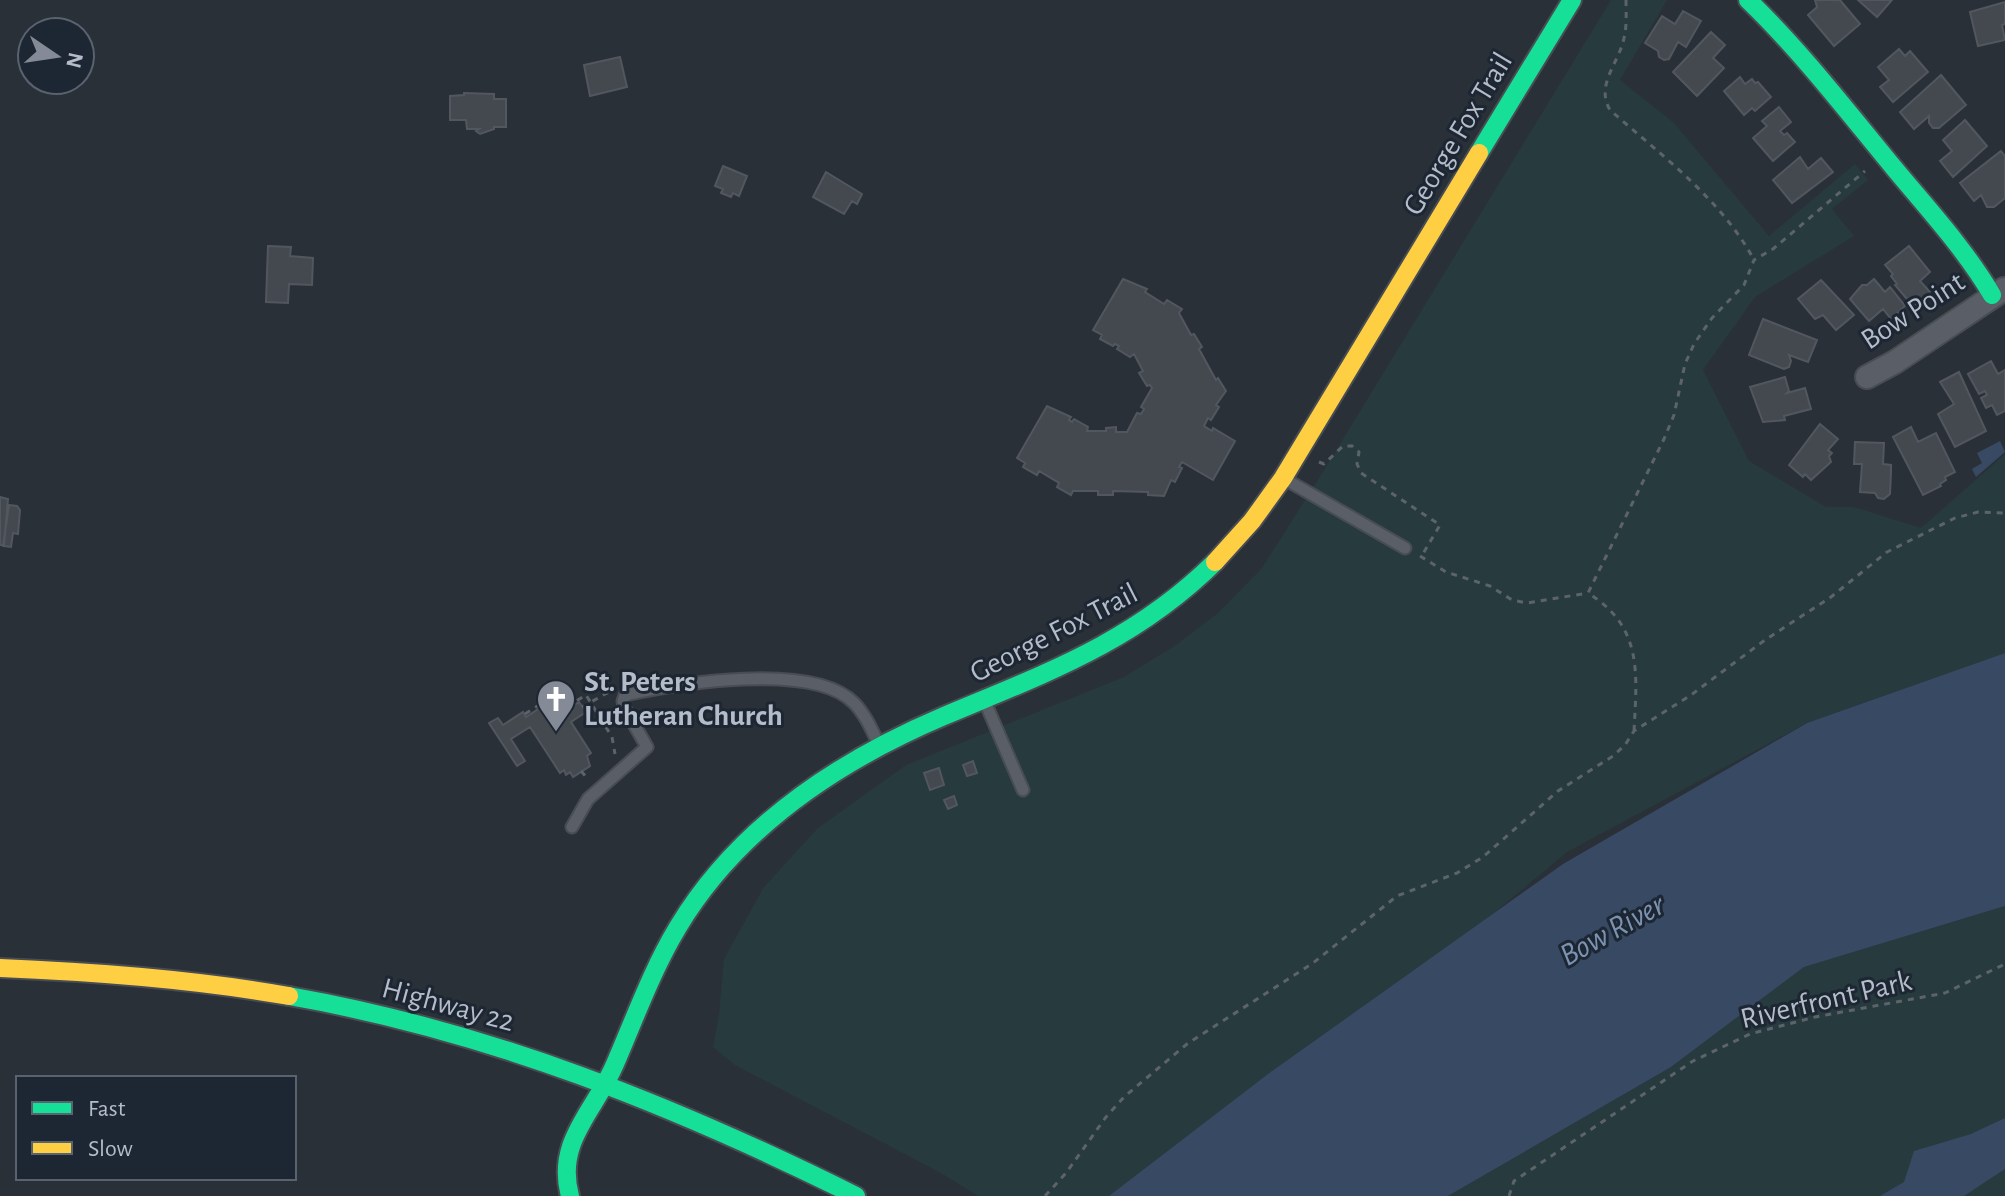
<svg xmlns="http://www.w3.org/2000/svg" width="2005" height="1196" viewBox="0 0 2005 1196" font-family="'Alegreya Sans',sans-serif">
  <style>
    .green { fill: #273a3e }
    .water { fill: #384963 }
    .building { fill: #444950; stroke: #52575f; stroke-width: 2 }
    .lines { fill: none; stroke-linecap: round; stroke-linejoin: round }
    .lane-casing { stroke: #484c53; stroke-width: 15 }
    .street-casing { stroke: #484c53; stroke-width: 26 }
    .fast-casing { stroke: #484c53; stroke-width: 22 }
    .slow-casing { stroke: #484c53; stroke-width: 22 }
    .path { stroke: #5d636a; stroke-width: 3; stroke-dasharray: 6 6; stroke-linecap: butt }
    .lane { stroke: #5a5e66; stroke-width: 11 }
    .street { stroke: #5a5e66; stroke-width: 22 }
    .fast { stroke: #16e098; stroke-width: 18 }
    .slow { stroke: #ffcf43; stroke-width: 18 }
    .labels { text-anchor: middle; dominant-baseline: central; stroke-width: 6; stroke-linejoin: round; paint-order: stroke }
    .street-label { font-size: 30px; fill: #b4bcc9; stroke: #1d2633 }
    .poi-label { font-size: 30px; font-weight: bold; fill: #b4bcc9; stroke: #1d2633; text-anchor: start }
    .water-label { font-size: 32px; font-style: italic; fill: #7c92b1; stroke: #1d2633 }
  </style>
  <rect width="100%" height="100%" fill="#2a3038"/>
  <path class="green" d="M1611,0H1667L1620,80L1674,123L1769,236L1855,164L1868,180L1832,209L1854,236L1755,297L1703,370L1749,461L1826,507H1854L1921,528L2005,454V653L1807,723L1567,852L1348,1035L1120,1196H978L941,1173L735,1065L713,1047L719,1015L724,959L764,887L818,828L906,765L1124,677L1176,645L1218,613L1262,568L1326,467Z
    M2005,906V1196H1448L1671,1067L1804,967Z"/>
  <path class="water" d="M2000,441L2005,452L1976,477L1972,469L1982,463L1977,453Z
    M2005,653V906L1804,967L1671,1067L1448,1196H1109L1268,1074L1563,864L1807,723Z
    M2005,1118V1169L1964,1196H1880L1904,1182L1914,1151L1971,1134Z"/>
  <path class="building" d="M1815,0H1840L1860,24L1834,46L1808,15L1817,7Z
    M1858,0H1892L1877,17Z
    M2005,2V24L2002,25L2005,40L1978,46L1970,12Z
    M1683,11L1701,21L1686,47L1678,42L1669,59L1664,60L1659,57L1658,51L1645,43L1662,16L1675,24Z
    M1711,32L1725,45L1713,58L1724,68L1697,96L1673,72Z
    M1899,49L1905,56L1910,51L1928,72L1893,102L1880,87L1889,80L1878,67Z
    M620,57L627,87L590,96L584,65Z
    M1941,75L1966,105L1939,128H1933L1929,123V116L1914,129L1900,112Z
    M1740,77L1745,84L1752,79L1755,83L1758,82L1771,97L1755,111L1752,108L1744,115L1724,91Z
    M464,93L494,94V99H506V127H494V129L480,134L476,131L479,129H467L466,120H450V96L464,95Z
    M1779,107L1791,122L1780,131L1784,135L1787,133L1795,142L1773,161L1753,138L1767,126L1762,121Z
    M1965,120L1987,146L1953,177L1940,161L1952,151L1943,140Z
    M2001,151L2005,156V198L1994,207H1987L1981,195L1974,201L1960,183Z
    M1800,157L1808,169L1821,158L1833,172L1792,203L1773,180Z
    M723,166L747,176L739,196L733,193L731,197L721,193L723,189L715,186Z
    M826,172L862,194L857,204L852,201L844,214L813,197Z
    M268,246L291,247L290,256L313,258L312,285L289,284L288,303L266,302Z
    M1909,246L1930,272L1920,281L1930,292L1913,306L1895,285L1897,284L1891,276L1893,274L1885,265Z
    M1123,279L1147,289L1145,292L1164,304L1167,300L1182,309L1179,313L1191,335L1194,334L1202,347L1199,349L1216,380L1218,378L1226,391L1216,405L1219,407L1211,420L1208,418L1204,426L1212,431L1213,428L1235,441L1213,480L1182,462L1179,467L1182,468L1175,482L1171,480L1164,496L1148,495V492L1113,491V495H1098V491H1073L1071,495L1057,487L1059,483L1039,471L1037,475L1023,467L1025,463L1017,458L1047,406L1071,417L1069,420L1072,422L1074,419L1088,427L1087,431H1106V428L1116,427V432H1127L1137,413L1141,414L1144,409L1141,407L1152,388L1150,385L1147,386L1139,373L1143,371L1134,354L1130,357L1117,349L1119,346L1115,344L1113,346L1100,339L1102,335L1093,330Z
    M1874,279L1885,292L1890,287L1905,306L1891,319L1883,309L1869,321L1850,299L1862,285H1867Z
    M1821,280L1854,315L1836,330L1823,315L1815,319L1798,299Z
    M1763,319L1817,340L1808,362L1789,355L1791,361L1789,367L1784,369L1749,355Z
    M1991,361L1998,374L2005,370V411L1997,415L1992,405L1986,408L1981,398L1987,395L1985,391L1979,394L1968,374Z
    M1959,372L1986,431L1955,447L1938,414L1954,404L1940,382Z
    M1785,377L1789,391L1787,393L1805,388L1811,409L1784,416L1785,420L1763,422L1750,387Z
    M1820,424L1838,439L1828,450L1832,453L1829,456L1831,462L1811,480L1805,474L1803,477L1789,465Z
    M1911,427L1918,442L1936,433L1955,472L1945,477L1946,480L1940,484L1941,486L1923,495L1893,437Z
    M1855,442L1884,443L1883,464L1891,465V472L1890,494L1884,499L1878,498L1875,493L1860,492L1862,464H1854Z
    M0,497L8,499L4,545H0Z
    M9,505L17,506L20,510L18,534L13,533L11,547L3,546Z
    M555,698L564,711L579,702L586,712L571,722L591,753L587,756L590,766L573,777L570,772L566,775L564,770L560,773L530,727L511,739L525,761L517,766L489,723L498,718L503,725L523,712L526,717Z
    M973,761L977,773L967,776L963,765Z
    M939,768L944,785L930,790L924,773Z
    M954,796L957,805L948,809L944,800Z"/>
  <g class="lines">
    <defs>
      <path id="lane" d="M1283,478L1405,548
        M985,702L1023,790
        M572,827L588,799L647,747L624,707L623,701L625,695C677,684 813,661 854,703C865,714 872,730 879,745"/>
      <path id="street" d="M1867,377L1895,362L2004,289"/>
      <path id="fast" d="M1748,0C1801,51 1847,111 1894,168C1928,209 1965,249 1992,295
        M1479,153L1572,0
        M289,996C489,1031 675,1106 856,1196
        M570,1196C555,1141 595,1111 615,1064C635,1018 652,970 678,927C739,826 838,761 944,716C1046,673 1134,642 1215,562"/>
      <path id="slow" d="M1215,562L1252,521L1283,478L1479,153
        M0,968C98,972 193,979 289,996"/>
    </defs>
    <use href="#lane" class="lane-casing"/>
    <use href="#street" class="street-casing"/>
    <use href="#fast" class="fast-casing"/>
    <use href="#slow" class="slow-casing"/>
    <path class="path" d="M1626,0C1626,13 1627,26 1624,38C1619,63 1595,85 1610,110C1661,155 1722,200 1754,260
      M1319,462L1324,464L1343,446H1352L1359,452L1357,464L1361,473L1440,525L1421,557
      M1420,556L1446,572L1490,586L1512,600L1527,603L1588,593
      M582,707L607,693L610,695
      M525,714L555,695L573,703L586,695L612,737L615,754
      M1634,731C1637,673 1643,627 1588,593L1664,439L1674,415L1685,364L1694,344L1712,318L1744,285L1754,260L1773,249L1865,171
      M581,771L589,780
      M1045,1196L1066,1173L1106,1117L1124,1097L1187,1044L1313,963L1397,896L1457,873L1483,857L1558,791L1613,756L1625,745L1634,731L1691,695L1765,640L1831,597L1887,552L1955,518L1978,512L2005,513
      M1509,1196L1514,1181L1693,1061L1750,1034L1815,1017L1945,993L2005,964"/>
    <use href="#lane" class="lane"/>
    <use href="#street" class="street"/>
    <use href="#fast" class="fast"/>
    <use href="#slow" class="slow"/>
  </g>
  <defs>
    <symbol id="church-pin" viewBox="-11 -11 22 30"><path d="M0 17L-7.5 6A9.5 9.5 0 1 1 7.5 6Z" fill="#848b96" stroke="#1d2633"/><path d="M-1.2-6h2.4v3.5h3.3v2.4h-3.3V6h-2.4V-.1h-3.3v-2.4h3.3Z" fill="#fff"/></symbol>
  </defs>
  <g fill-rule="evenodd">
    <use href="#church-pin" x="534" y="677" width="44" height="60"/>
  </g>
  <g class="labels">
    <g class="street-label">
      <text transform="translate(1458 134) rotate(-59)">George Fox Trail</text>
      <text transform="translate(1913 311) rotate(-33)">Bow Point</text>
      <text transform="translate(1054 633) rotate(-27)">George Fox Trail</text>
      <text transform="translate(1826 1000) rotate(-13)">Riverfront Park</text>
      <text transform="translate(448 1005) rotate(15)">Highway 22</text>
    </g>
    <g class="poi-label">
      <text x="584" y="682">St. Peters<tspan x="584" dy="34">Lutheran Church</tspan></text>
    </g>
    <g class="water-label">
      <text transform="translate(1612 930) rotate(-29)">Bow River</text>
    </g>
  </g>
  <rect x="16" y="1076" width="280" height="104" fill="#1d2633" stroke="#59626f" stroke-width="2"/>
  <rect x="32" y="1102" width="40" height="12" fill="#16e098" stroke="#59626f" stroke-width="2"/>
  <text x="88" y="1116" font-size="24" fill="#b4bcc9">Fast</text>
  <rect x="32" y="1142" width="40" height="12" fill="#ffcf43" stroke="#59626f" stroke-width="2"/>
  <text x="88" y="1156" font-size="24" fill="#b4bcc9">Slow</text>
  <g transform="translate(56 56) rotate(103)"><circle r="38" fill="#1d2633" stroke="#59626f" stroke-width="2"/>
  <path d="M0-6L14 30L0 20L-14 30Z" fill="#848b96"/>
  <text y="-12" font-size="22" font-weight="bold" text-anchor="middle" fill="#b4bcc9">N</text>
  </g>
</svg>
